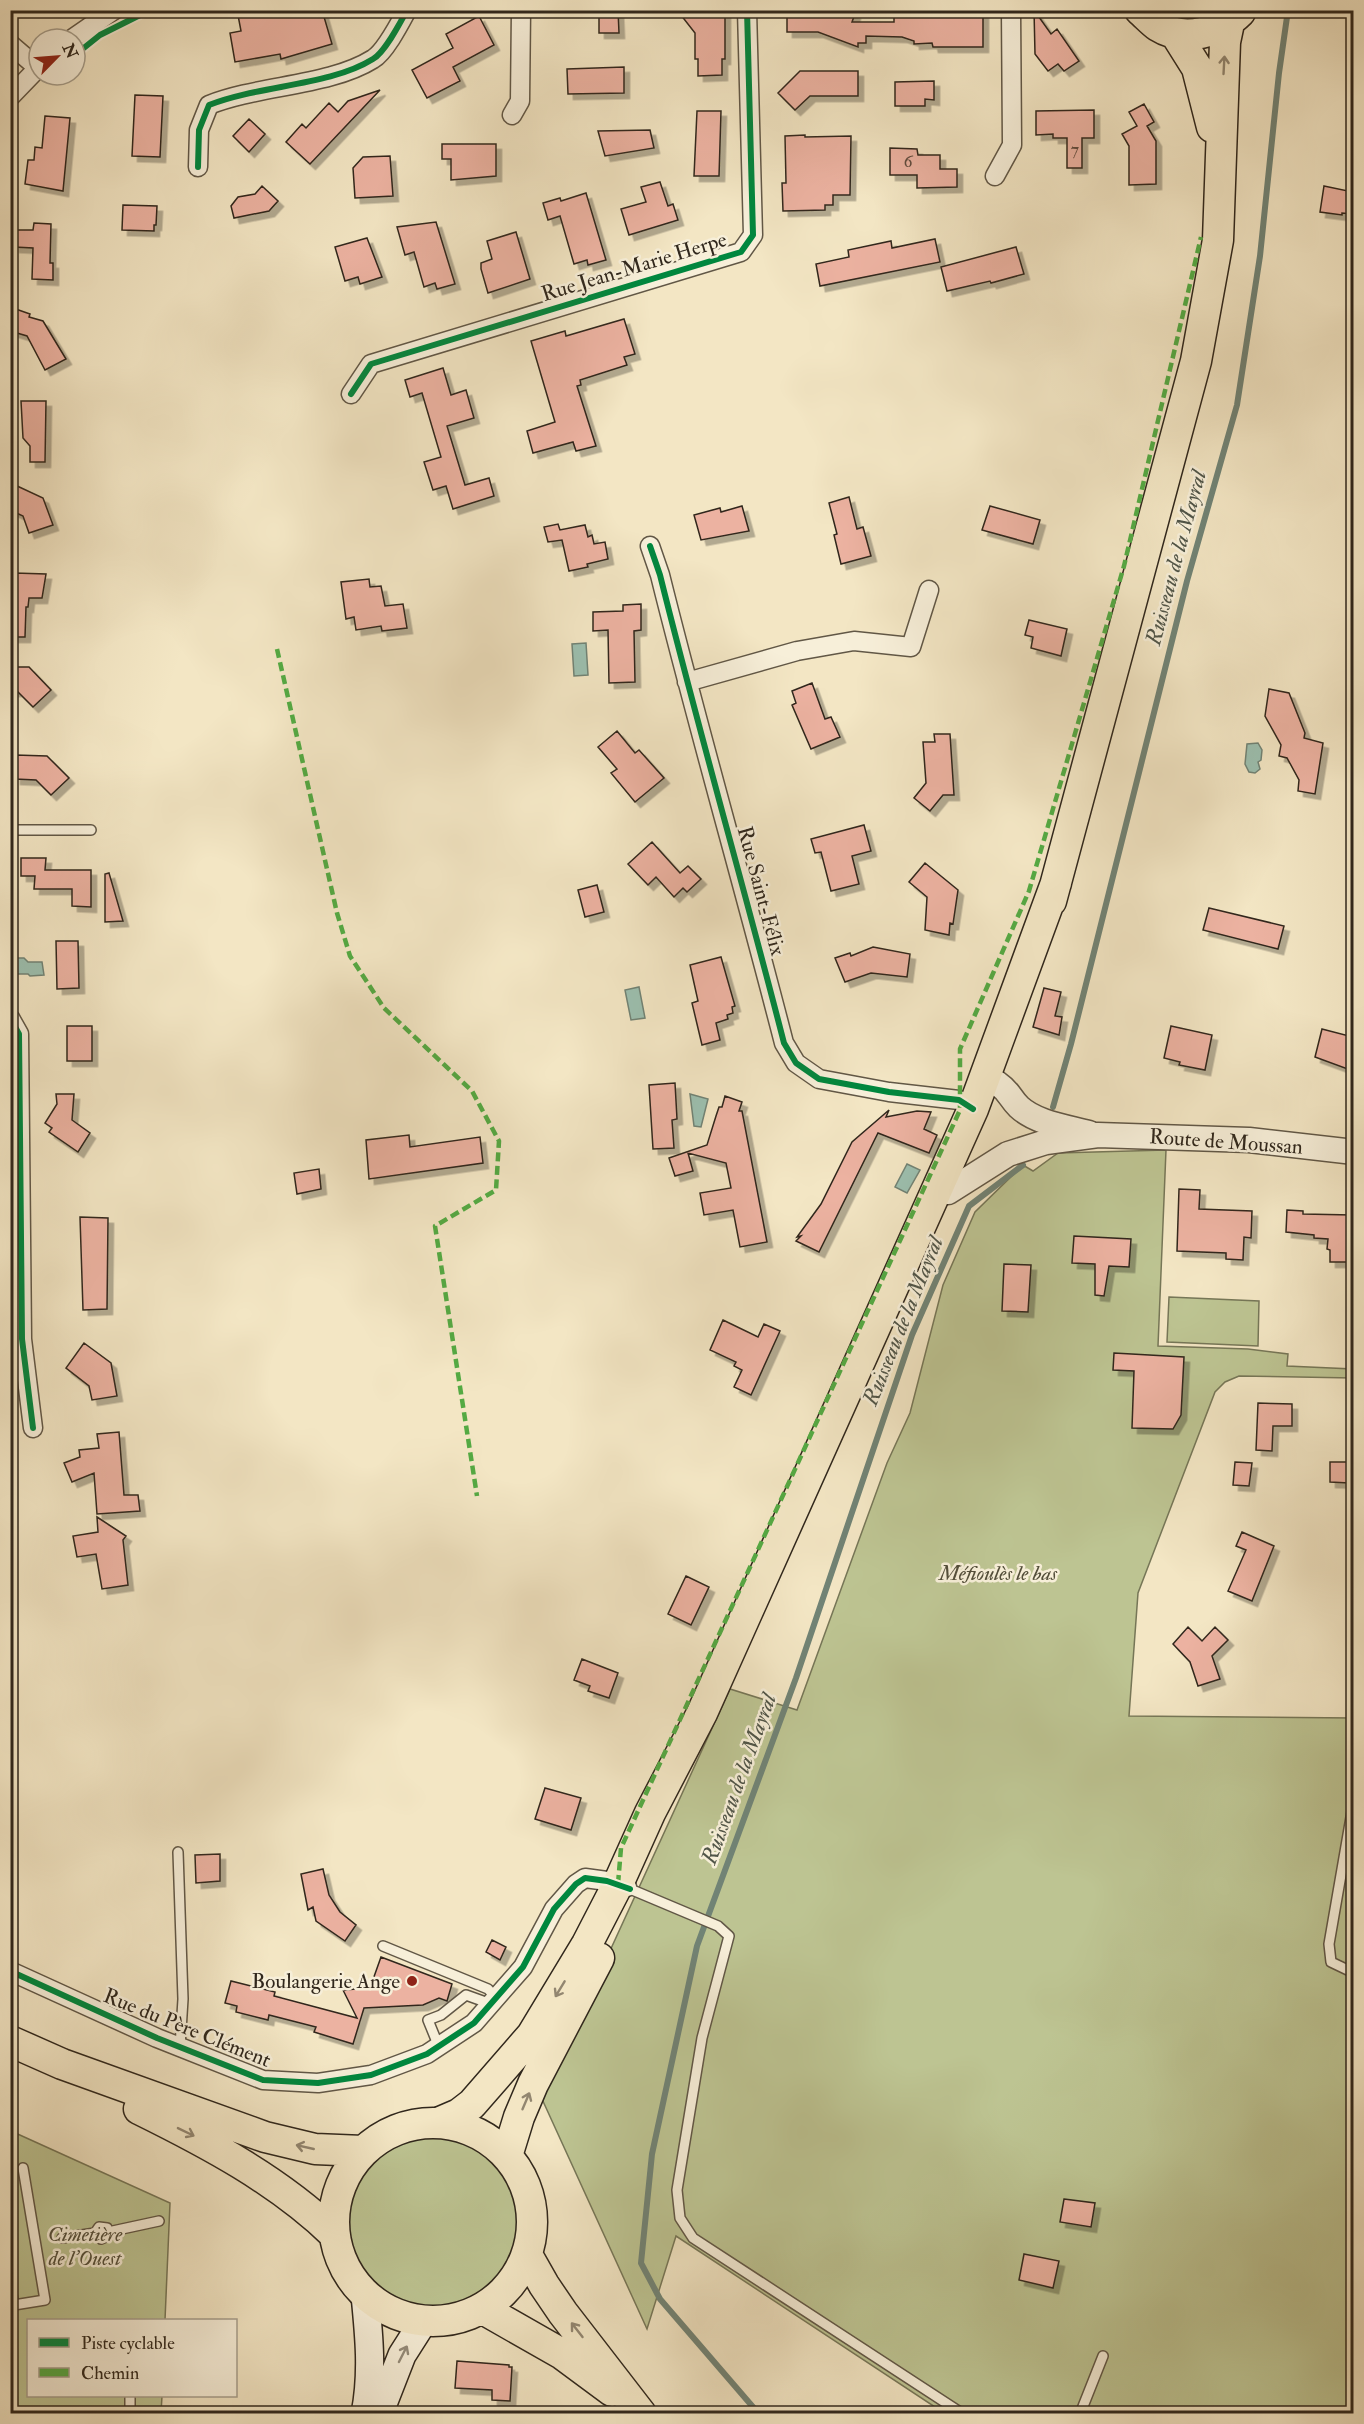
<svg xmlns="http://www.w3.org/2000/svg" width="1364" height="2424" viewBox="0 0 1364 2424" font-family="'IM FELL Double Pica',serif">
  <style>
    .green { fill: #bdc492; stroke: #767657; stroke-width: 1.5 }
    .water { fill: #9cc0b0; stroke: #718375; stroke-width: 1.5 }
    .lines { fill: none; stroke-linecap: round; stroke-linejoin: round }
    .stream { stroke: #718375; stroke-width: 6 }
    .building { fill: #ecb2a1; stroke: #30271c; stroke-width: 1.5; filter: url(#shadow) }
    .service-casing { stroke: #615746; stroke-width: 12 }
    .minor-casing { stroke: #615746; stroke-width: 21 }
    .tertiary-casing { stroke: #615746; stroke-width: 27 }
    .secondary-casing { stroke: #30271c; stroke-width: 30 }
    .primary-casing { stroke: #30271c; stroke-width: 33 }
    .service { stroke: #f7efd9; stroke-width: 9 }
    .minor { stroke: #f7efd9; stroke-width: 18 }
    .tertiary { stroke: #f7efd9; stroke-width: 24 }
    .secondary { stroke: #f7efd9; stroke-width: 27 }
    .primary { stroke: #f3e6c4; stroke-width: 30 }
    .quiet { stroke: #54aa43; stroke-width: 4.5; stroke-dasharray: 9 4.5; stroke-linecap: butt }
    .cycleway-casing { stroke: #f7efd9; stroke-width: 10 }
    .cycleway { stroke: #00873e; stroke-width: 6 }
    .oneway { stroke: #928670 }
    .oneway2 { stroke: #948b7a }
    .poi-dot { fill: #8f2418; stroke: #f7efd9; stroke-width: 2 }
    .labels { text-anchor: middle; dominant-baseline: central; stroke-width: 5; stroke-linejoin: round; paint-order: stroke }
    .number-label { font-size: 18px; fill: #5f4a3d }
    .street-label { font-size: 21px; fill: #30271c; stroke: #f7efd9 }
    .park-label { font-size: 21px; font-style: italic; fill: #534e3a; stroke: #f7efd9 }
    .poi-label { font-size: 21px; fill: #30271c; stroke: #f7efd9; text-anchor: end }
    .water-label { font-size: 22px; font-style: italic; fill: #505548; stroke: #f7efd9 }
  </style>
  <defs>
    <filter id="shadow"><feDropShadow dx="5.5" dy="5.5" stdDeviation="0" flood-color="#0004"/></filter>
  </defs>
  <rect width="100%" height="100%" fill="#f3e6c4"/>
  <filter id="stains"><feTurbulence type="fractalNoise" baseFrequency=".00333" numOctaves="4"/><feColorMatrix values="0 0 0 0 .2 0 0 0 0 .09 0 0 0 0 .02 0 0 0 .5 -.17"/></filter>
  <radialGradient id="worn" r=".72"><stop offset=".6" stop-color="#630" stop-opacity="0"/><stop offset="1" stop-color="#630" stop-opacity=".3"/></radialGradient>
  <path class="green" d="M1166,1150L1158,1346L1248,1349L1288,1354L1287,1366L1353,1369V1378L1239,1376L1225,1382L1215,1392L1138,1593L1129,1716L1353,1718V2413H944L676,2236L647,2329L542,2099L730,1689L797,1710L887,1463L910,1413L943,1285L975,1212L1023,1165L1033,1171L1058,1153Z
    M1169,1297L1259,1301L1258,1346L1167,1342Z
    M11,2131L170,2203L165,2320H28V2396H162L161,2413L11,2414Z
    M348 2222a85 85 0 1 1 170 0a85 85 0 1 1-170 0Z"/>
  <path class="water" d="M586,643L588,675L574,676L572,644Z
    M1258,743L1262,750L1261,760L1258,762L1260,769L1255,773L1249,772L1245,764L1247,744Z
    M12,958H24L28,962H42L44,975L30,976L28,974H14V968L11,965Z
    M639,987L645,1018L631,1020L625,990Z
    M690,1094L708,1099L701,1127L694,1126Z
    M907,1164L920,1170L907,1193L895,1187Z"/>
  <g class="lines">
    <path class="stream" d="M1053,1107L1071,1044L1187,581L1237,405L1260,256L1279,73L1288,10
      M759,2414L660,2299L641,2263L652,2154L697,1946L796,1678L912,1335L969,1206L1023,1165"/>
  </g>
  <path class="building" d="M237,10H322L332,44L281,59L280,54L235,62L230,33L241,31Z
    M599,10H618L619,33H599Z
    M677,10H725V59H722V75L698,76V59H695V33Z
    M787,10H846L855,14L852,22H894V10L983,13V47H933L932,43L914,44V41L902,37L866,36V43H858V47L818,32H787Z
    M1034,10L1051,34L1057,29L1079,61L1064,71L1058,64L1048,71L1035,54Z
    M479,16L494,45L453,67L460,81L427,98L412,70L453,48L446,34Z
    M624,67V93L568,94L567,69Z
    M800,71H858V96H810L795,110L778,93Z
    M934,81V100L925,99V106H895V82Z
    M380,90L310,164L286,142L302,124L306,128L329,103L338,112L348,101Z
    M135,95L163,96L160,157L132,156Z
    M1144,104L1154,122L1147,126L1156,141V184L1129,185V146L1122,134L1137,126L1129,112Z
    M1094,110V138H1082V168H1067V138H1053V134L1036,135V111Z
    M697,111H721L719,176H694Z
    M45,116L70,118L63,191L25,184L28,160H34L35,147L42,148Z
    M249,119L265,134L249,152L233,136Z
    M650,130L654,148L605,156L598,131Z
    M805,135V137L851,136L850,195H833V205H825V210L783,211L782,183H786L785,136Z
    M442,144H496V176L451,180V159H442Z
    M890,148L917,149L918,155H940V169H957V187L917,188V175H890Z
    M390,156L393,196L355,198L353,168L363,157Z
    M660,182L668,206L673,204L678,220L629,235L621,209L646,202L641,187Z
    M262,186L278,201L269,211L234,218L231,206L238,197L255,194Z
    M1324,186L1353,192V214L1342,213V215L1320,212Z
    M586,193L606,260L588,265L587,260L574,264L560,216L548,220L543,203L560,198L561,201Z
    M123,205L157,206L156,225H154V231L122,230Z
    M436,222L455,284L437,289L435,283L424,287L414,252L405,255L397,227Z
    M34,223L51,224L50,263H53V280L32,279L33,248L14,247V230H33Z
    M516,232L530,279L488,293L481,269V263L492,259L487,241Z
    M367,238L382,277L360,284L358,277L345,281L335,247Z
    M935,239L940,262L820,286L816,264L849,257L848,250L891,241L892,248Z
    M1016,247L1024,274L991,283L990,281L947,291L941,267Z
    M10,307L30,314L29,317L43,321L66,359L45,370L27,336L10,331Z
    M624,319L635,354L624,357L627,365L580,380L581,385L577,386L596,446L576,451L573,442L533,453L527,431L555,422L531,341L565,331L566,336Z
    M443,368L451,395L466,390L474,418L447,426L465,485L489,478L494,496L453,509L446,486L433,490L424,462L441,457L422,393L410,397L405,380Z
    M21,401H46L45,462H30V446L23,438Z
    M15,485L43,498L53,525L29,533L23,516L10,510V493Z
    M849,497L857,529L863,527L871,556L841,564L834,535L837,534L829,503Z
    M742,506L749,531L701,540L694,515L720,508L721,512Z
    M990,506L1040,520L1033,544L982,530Z
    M558,524L560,530L585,525L588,537L592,535L594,544L605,542L608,559L587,564L588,567L569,571L562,540L548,542L544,527Z
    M14,573L46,574L42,598H29L28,607H26L25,637H10V583H14Z
    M369,579L370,587L381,586L385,606L403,604L407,628L382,631L381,626L356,630L354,617L346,619L341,582Z
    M641,604V630L634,631L635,682L609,683L608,630L593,631V612L623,611V605Z
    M1029,620L1067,629L1061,656L1031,648L1033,637L1025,635Z
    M10,667H29L51,690L33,707L17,691H10Z
    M812,683L825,719L831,717L840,737L811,749L792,705L796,703L792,691Z
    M1269,689L1289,693L1305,733L1304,738L1323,743L1315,794L1298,791L1299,780L1287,758L1279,756L1281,745L1265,716Z
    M617,731L635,753L639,750L664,778L635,802L611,773L617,769L598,747Z
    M934,734H950L954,795H943L930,811L914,798L926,783L923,742H935Z
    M15,755L47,756L69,778L51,795L36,780L15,779Z
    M864,825L871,851L852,856L859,884L831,891L821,852L815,853L811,839Z
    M652,842L680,873L688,866L701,879L687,892L683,888L674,897L656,877L648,885L628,864Z
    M21,858H46L45,870H91V907L72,906V889H34L35,876H21Z
    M925,863L958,890L953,924L950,923L949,935L925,930L927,897L909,882Z
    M109,873L123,921L105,922V874Z
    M597,885L604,912L585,917L578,890Z
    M1209,908L1284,926L1278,949L1203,930Z
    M56,941H78L79,988L57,989Z
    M873,947L910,954L907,977L871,973L845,982L835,958L850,953L851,956Z
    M721,957L735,1006L732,1007L733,1013L727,1015L728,1019L716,1023L720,1040L702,1045L692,1003L698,1001L690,965Z
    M1044,988L1061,992L1055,1016L1062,1017L1059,1035L1033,1027Z
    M67,1026H92V1061H67Z
    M1171,1026L1212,1035L1205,1070L1179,1065L1180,1062L1164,1058Z
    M1322,1029L1353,1037V1071L1315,1057Z
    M675,1083L677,1119L672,1120L674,1148L653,1149L649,1085Z
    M56,1094H74L72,1120L90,1133L78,1152L49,1132L52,1128L45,1123L57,1104Z
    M725,1096L742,1102L739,1111H742L767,1242L740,1247L733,1210L704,1215L700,1193L731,1188L726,1163L688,1153L693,1171L675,1176L669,1158L707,1145L716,1116L719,1107H722Z
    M889,1110L886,1117L917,1111L931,1112L924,1129L937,1135L929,1153L878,1133L819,1252L796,1241L801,1236L797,1237L821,1204L852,1142Z
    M409,1135L410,1147L480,1137L483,1163L369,1179L366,1140Z
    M319,1169L321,1189L297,1194L294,1173Z
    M1179,1189L1200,1190L1199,1209L1252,1211L1251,1238L1244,1237L1243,1260L1226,1259V1253L1177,1251Z
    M1287,1210L1303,1211V1214L1352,1215L1350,1262H1330V1250L1327,1249L1328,1239L1314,1238V1235L1286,1232Z
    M80,1217L108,1218L107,1309L83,1310Z
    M1074,1236L1131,1239L1129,1267L1109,1266L1104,1296L1095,1295V1264L1072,1263Z
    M1004,1264L1031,1265L1028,1312L1002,1311Z
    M723,1320L758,1337L764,1324L780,1331L751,1395L734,1387L742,1370L734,1366L736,1362L710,1350Z
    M84,1343L111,1363L117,1396L92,1400L89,1386L66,1368Z
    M1114,1353L1184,1357L1181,1415L1173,1429L1132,1428L1134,1371L1113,1370Z
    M1258,1403L1292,1404V1426H1273L1272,1451L1256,1450Z
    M119,1432L124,1495H138L140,1511L97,1514L94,1473L72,1482L64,1463L80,1457L79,1450L99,1448L97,1434Z
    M1235,1462L1252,1463L1249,1486L1233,1485Z
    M1330,1462H1349V1483L1330,1482Z
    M97,1517L126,1536L123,1540L128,1585L102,1589L96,1554L77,1557L73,1536L98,1532Z
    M1242,1532L1274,1546L1252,1601L1228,1591L1246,1550L1236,1546Z
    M686,1576L709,1587L691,1625L668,1614Z
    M1188,1627L1202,1641L1215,1627L1228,1640L1212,1656L1220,1679L1198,1686L1190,1662L1173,1644Z
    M582,1659L618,1673L609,1698L588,1691L590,1686L574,1680Z
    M545,1788L581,1798L571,1830L535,1819Z
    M220,1854V1881L196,1883L195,1855Z
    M323,1869L329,1895L340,1912L356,1925L345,1941L316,1921L313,1907L308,1910L301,1874Z
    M492,1940L506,1947L500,1960L486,1952Z
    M381,1957L452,1984L447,2001L439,1998L423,2005L364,2008L353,2044L314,2032L316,2027L269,2015L268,2020L236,2012L237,2006L225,2003L231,1981L275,1992L274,1996L357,2018L343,1990L370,1988Z
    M1064,2199L1095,2203L1091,2227L1060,2222Z
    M1024,2254L1059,2261L1053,2288L1019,2280Z
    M457,2361L509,2365V2367H512L510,2401L492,2400V2390L455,2388Z"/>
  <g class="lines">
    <defs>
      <path id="service" d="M10,830H91
        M1354,1800L1329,1944L1331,1962L1354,1973
        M178,1852L183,1999L180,2047
        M630,1889L718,1926L729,1936L702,2038L677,2190L680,2218L693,2238L963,2414
        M383,1946L488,1989L496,1998
        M439,2047L428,2020L441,2015L466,1995L491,2004
        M108,2232L159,2221
        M62,2238L95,2233L101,2239L108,2236L107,2228L99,2227L95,2233
        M10,2284L14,2305L45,2300L23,2168
        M130,2414V2398
        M1080,2414L1103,2356"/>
      <path id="minor" d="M72,39L114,10
        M10,44L38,68
        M10,97L39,67
        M512,115L520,101L521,10
        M198,167L199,130L209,105C259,85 330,86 373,59C385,52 400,23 407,10
        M995,176L1012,145L1011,10
        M351,394L371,364L741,252L753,235L747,10
        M650,546L660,575C699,732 744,887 784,1043L796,1063L819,1079L889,1092L959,1100L973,1109
        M687,682L797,651L854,641L911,647L929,590
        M10,1018L19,1034L22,1339L33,1428
        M10,1971L157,2038L263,2080L318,2083L371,2075L427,2054L474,2023L523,1967L554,1909L576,1884L585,1878L607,1881L627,1887"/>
      <path id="tertiary" d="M997,1083C1010,1092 1009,1097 1019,1107C1036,1123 1067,1127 1089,1133
        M948,1192L1008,1154L1046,1142L1098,1135L1249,1140L1354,1152"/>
      <path id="secondary" d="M365,2414C373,2374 369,2335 365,2295
        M379,2414L402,2355L423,2322"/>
      <path id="primary" d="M1140,10C1146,15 1152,22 1158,26C1185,43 1220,32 1240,12
        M1175,33L1197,68L1212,127
        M1051,901L1196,361L1218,240L1225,42L1229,23
        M10,2041L62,2064L265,2137L315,2149L363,2151
        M139,2109C208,2143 278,2180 334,2234
        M334 2222a99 99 0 1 1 198 0a99 99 0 1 1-198 0Z
        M438,2123L459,2114L472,2104L532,2035L587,1944L618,1884L650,1813L702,1713L973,1109L1056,883
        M507,2156L519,2117L533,2084L599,1958
        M527,2255L544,2285L563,2313L641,2414
        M483,2309L562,2354L612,2391"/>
    </defs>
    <use href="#service" class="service-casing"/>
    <use href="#minor" class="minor-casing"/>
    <use href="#tertiary" class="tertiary-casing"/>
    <use href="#secondary" class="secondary-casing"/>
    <use href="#primary" class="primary-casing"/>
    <use href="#service" class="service"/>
    <use href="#minor" class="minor"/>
    <use href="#tertiary" class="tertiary"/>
    <use href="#secondary" class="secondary"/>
    <use href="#primary" class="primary"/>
    <path class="quiet" d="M277,649L337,913L350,956L384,1008L472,1091L499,1141L496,1190L435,1226L477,1496
      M618,1884L621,1848L960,1110V1049L1029,891L1124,566L1201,237"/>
    <defs>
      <path id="cycleway" d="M75,55L100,35L150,10
        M198,167L199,130L209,105C259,85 330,86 373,59C385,52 400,23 407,10
        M351,394L371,364L741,252L753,235L747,10
        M650,546L660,575C699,732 744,887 784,1043L796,1063L819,1079L889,1092L959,1100L973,1109
        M10,1018L19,1034L22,1339L33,1428
        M10,1971L157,2038L263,2080L318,2083L371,2075L427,2054L474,2023L523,1967L554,1909L576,1884L585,1878L607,1881L630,1889"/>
    </defs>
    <use href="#cycleway" class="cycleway-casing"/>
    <use href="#cycleway" class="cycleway"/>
  </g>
  <defs><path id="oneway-shaft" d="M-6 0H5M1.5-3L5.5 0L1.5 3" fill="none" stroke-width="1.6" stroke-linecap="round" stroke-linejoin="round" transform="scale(1.5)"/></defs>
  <g class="oneway">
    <use href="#oneway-shaft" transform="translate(1224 65) rotate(-87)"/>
    <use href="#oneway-shaft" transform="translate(560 1989) rotate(121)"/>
    <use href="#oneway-shaft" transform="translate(526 2101) rotate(-67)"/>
    <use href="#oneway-shaft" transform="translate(186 2132) rotate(26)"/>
    <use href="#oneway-shaft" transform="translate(305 2147) rotate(-167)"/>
    <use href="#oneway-shaft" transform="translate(577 2330) rotate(-128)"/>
  </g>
  <use class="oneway2" href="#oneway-shaft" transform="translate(403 2354) rotate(-63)"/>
  <circle class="poi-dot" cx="412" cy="1981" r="6"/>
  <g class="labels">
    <g class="number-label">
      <text x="1075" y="149">7</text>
      <text x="908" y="161">6</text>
    </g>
    <g class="street-label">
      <text transform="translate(634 267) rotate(-17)">Rue Jean-Marie Herpe</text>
      <text transform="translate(761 891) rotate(75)">Rue Saint-Félix</text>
      <text transform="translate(1226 1142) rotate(4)">Route de Moussan</text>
      <text transform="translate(187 2028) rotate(22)">Rue du Père Clément</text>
    </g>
    <g class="park-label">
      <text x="998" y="1573">Méfioulès le bas</text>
      <text x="85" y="2234">Cimetière<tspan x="85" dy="24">de l'Ouest</tspan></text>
    </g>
    <g class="poi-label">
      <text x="400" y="1981">Boulangerie Ange</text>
    </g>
    <g class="water-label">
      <text transform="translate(1176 558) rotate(-75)">Ruisseau de la Mayral</text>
      <text transform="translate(903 1321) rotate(-68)">Ruisseau de la Mayral</text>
      <text transform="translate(739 1779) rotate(-70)">Ruisseau de la Mayral</text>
    </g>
  </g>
  <rect width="1364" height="2424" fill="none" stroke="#f3e6c4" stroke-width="36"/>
  <rect x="12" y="12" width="1340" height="2400" fill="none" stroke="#30271c" stroke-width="3"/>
  <rect x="18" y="18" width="1328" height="2388" fill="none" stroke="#30271c" stroke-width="1.5"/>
  <rect x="27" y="2319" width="210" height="78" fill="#f7efd9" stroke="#a79f8d" stroke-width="1.5"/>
  <rect x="39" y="2338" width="30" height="9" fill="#00873e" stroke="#a79f8d" stroke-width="1.5"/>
  <text x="81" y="2349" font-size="18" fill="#30271c">Piste cyclable</text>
  <rect x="39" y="2368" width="30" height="9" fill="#54aa43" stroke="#a79f8d" stroke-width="1.5"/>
  <text x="81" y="2379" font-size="18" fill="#30271c">Chemin</text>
  <g transform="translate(57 57) rotate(65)"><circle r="28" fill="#f7efd9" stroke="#a79f8d" stroke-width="1.5"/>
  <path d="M0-4.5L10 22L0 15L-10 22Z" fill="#8f2418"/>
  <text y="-9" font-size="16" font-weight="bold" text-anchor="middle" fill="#30271c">N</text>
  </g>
  <rect width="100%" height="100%" filter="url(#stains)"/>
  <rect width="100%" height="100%" fill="url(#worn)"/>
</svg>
